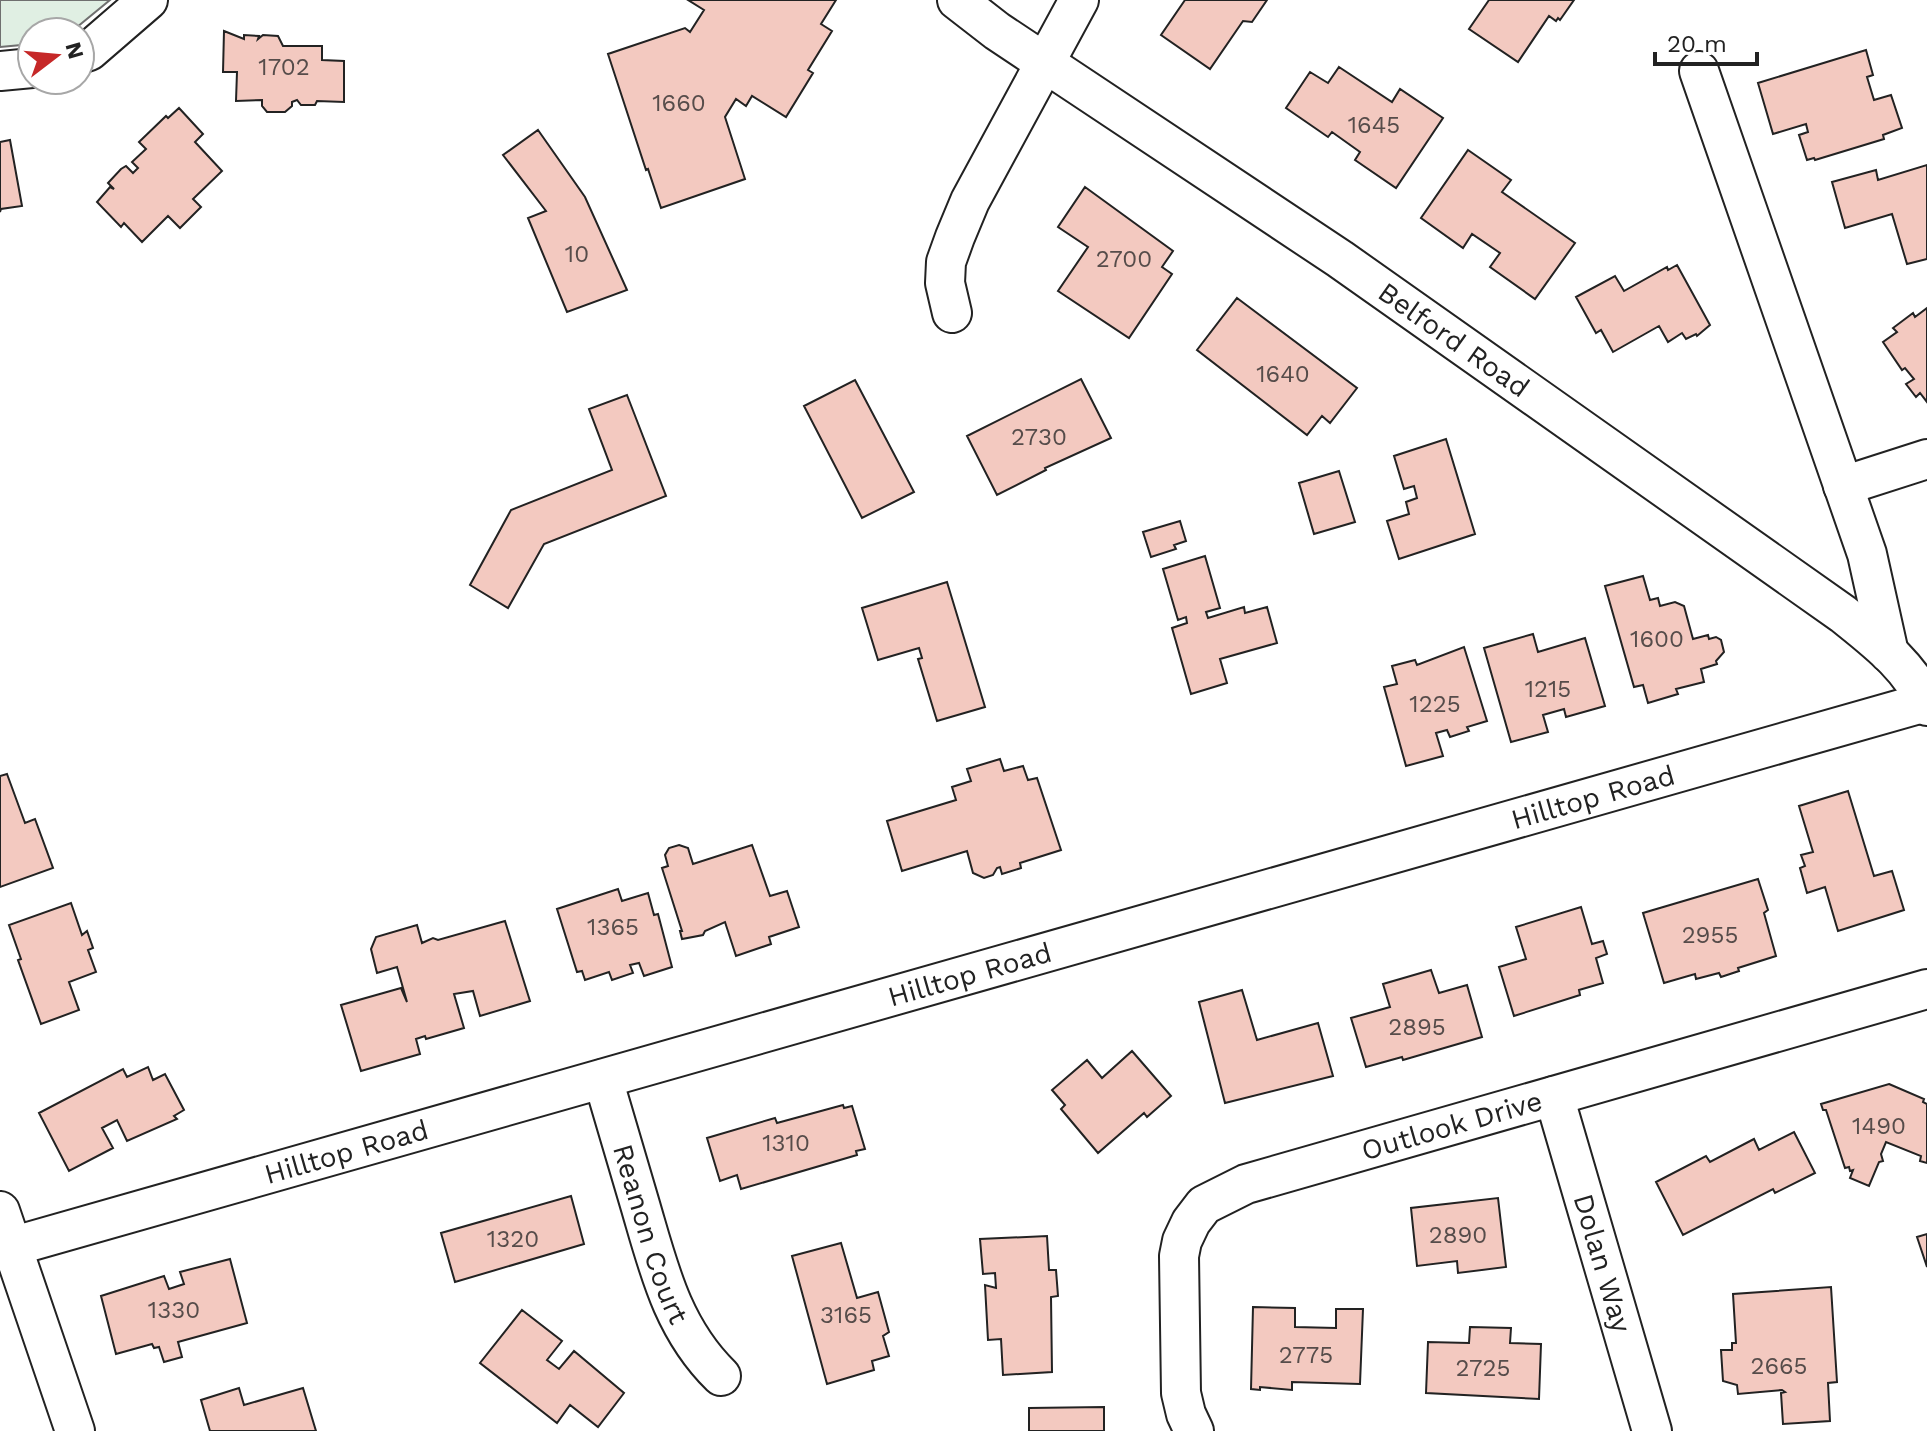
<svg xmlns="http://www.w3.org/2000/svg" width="1927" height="1431" viewBox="0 0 1927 1431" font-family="'Work Sans',sans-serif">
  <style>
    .green { fill: #e0efe3; stroke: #6f6f6f; stroke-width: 2 }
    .building { fill: #f3c9c0; stroke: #222; stroke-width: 2 }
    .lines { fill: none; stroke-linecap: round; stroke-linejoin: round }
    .minor-casing { stroke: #222; stroke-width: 42 }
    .minor { stroke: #fff; stroke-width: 38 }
    .labels { text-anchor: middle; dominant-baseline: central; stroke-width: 6; stroke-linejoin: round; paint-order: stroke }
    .number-label { font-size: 24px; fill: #564c4a }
    .street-label { font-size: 28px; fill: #222; stroke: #fff }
  </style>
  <rect width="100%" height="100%" fill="#fff"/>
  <path class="green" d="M0,0H110L71,32H32V44L0,47Z"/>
  <path class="building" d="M688,0H836L821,24L832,31L808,70L813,73L786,117L752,96L746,106L736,99L725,117L745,179L661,208L648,169L646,170L608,54L685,28L690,32L704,10Z
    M1185,0H1267L1252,22L1243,21L1210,69L1161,35Z
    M1489,0H1574L1560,20L1558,18L1556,21L1549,16L1518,62L1469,29Z
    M224,31L244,39V35L259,36L258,39L263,35L278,36L283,46H322V60L344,61V102L317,101L315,105H301L297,100L292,102V106L285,112H267L262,106V100L236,101L237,72H223Z
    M1866,50L1873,75L1867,77L1874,100L1891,95L1902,128L1883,135L1884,139L1815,160L1814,158L1807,160L1799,135L1808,132L1806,124L1773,134L1758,83Z
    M1339,67L1392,102L1400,89L1443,118L1396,188L1355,160L1360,152L1332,132L1328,137L1286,108L1310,72L1328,83Z
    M179,108L203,134L195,142L222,171L193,199L201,207L180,228L168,216L142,242L124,223L121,227L97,202L110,187L114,189L108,183L121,169L126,166L133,173L138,168L132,162L146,149L139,142L166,116L168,118Z
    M538,130L585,197L627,290L567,312L528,218L546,211L503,155Z
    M10,140L22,206L1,209L0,212V142Z
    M1468,150L1511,180L1502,192L1575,243L1535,299L1490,267L1500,253L1472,234L1463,248L1421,218Z
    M1927,165V259L1907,264L1892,214L1845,228L1832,182L1876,170L1878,180Z
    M1085,187L1173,251L1162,267L1172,274L1129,338L1058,291L1088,247L1058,227Z
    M1677,265L1710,325L1697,336L1696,334L1686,339L1682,333L1668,342L1659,326L1613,352L1601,330L1596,333L1576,297L1615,276L1624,291L1667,267L1668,270Z
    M1237,298L1357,388L1330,423L1322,416L1307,435L1197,350Z
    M1927,308V402L1920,393L1916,397L1906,384L1914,379L1905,368L1902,370L1883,342L1897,332L1893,328L1913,313L1915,317Z
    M1081,379L1111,438L1045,468L1046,470L997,495L967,436Z
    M855,380L914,492L862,518L804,406Z
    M627,395L666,496L544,544L508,608L470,585L511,510L612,470L589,409Z
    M1446,439L1475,534L1399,559L1387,521L1409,514L1406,502L1417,498L1414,486L1404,489L1394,456Z
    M1339,471L1355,522L1314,534L1299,483Z
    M1180,521L1186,541L1174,545L1176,549L1151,557L1143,532Z
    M1205,556L1220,608L1206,612L1208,618L1244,607L1245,613L1267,607L1277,643L1220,659L1227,683L1191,694L1172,628L1187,623L1186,617L1178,620L1163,569Z
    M1643,576L1650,600L1658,598L1660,606L1675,602L1684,606L1693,639L1708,635L1709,639L1716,637L1721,640L1724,652L1716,661L1717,664L1701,669L1704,682L1676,689L1678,694L1648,703L1643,685L1634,687L1605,586Z
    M947,582L985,707L937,721L918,659L922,658L919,648L878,660L862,608Z
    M1533,634L1538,652L1585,638L1605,706L1566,717L1564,709L1543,715L1548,732L1511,742L1484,648Z
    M1464,647L1487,721L1467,727L1469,731L1450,737L1447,730L1436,733L1443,756L1406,766L1384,687L1397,684L1392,666L1415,660L1417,665Z
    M1000,759L1004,771L1023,766L1028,780L1037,778L1061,850L1020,863L1021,868L1002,874L1000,867L997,868L993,875L984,878L973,873L967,851L902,871L887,821L956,800L952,787L971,781L967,769Z
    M7,774L25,823L35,819L53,868L0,887V776Z
    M1848,791L1874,876L1892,871L1904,910L1838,931L1825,887L1807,893L1800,868L1805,866L1801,855L1813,852L1799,806Z
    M679,845L688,848L693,864L752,845L770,896L787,891L799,927L769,937L771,944L736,956L725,922L705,931L703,935L682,939L680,931H682L662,868L668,866L665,855L669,848Z
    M1758,879L1768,910L1764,913L1776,956L1738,968L1739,971L1721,977L1719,973L1696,979L1695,974L1664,983L1643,913Z
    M618,889L622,901L648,893L654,915L658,914L672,967L644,976L639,963L630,965L633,973L612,980L609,972L585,980L582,971L577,972L557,909Z
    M71,903L82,935L87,931L93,948L88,950L96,972L69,982L79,1010L41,1024L18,960L21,959L9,925Z
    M1581,907L1592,944L1603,941L1607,954L1596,958L1603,983L1579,990L1580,995L1514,1016L1499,967L1526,959L1516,927Z
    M505,921L530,1001L480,1016L473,991L454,994L464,1028L426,1039L425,1036L416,1039L420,1054L361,1071L341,1005L401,988L407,1002L397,967L377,973L371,949L376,937L417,925L422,943L433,938L438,940Z
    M1431,970L1439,993L1467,985L1482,1037L1403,1060L1402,1057L1366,1067L1351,1018L1390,1007L1383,984Z
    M1242,990L1257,1040L1318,1023L1333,1076L1225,1103L1199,1002Z
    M1132,1051L1171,1096L1147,1117L1144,1113L1098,1153L1061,1109L1065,1105L1052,1090L1087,1060L1102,1078Z
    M148,1067L153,1080L165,1074L184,1110L174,1116L177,1119L127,1141L117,1120L102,1128L113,1148L69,1171L39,1113L123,1069L127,1077Z
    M1889,1084L1924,1099L1923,1102L1927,1104V1163L1920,1161L1921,1156L1886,1142L1881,1154L1883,1161L1879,1162L1869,1186L1850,1178L1853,1170L1850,1171L1849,1167L1845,1168L1826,1110H1823L1821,1104Z
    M843,1105L844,1108L852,1106L865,1149L856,1151L857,1155L741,1189L737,1175L720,1181L707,1138L775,1118L777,1123Z
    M1794,1132L1815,1173L1775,1193L1773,1189L1683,1235L1656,1182L1706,1156L1710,1162L1754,1139L1759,1150Z
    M571,1196L584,1244L455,1282L441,1233Z
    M1498,1198L1506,1267L1458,1273L1457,1261L1417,1266L1411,1208Z
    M1927,1234V1267L1917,1237Z
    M1047,1236L1049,1270H1056L1058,1296L1051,1297L1052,1372L1003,1375L1001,1339L988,1340L985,1285L996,1288L995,1273L983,1274L980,1239Z
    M841,1243L857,1298L878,1292L889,1332L883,1336L889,1356L872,1361L874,1370L827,1384L792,1256Z
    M230,1259L247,1323L178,1342L182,1357L164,1362L159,1347L154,1348L152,1344L116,1354L101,1296L164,1276L169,1289L184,1284L180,1272Z
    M1831,1287L1837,1382L1828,1383L1830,1421L1783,1424L1781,1393L1785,1392L1782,1390L1738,1394L1737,1385L1723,1381L1721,1350H1732V1343H1736L1733,1294Z
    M1253,1307L1295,1308V1327L1336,1328V1309H1363L1360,1384L1292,1382V1390L1260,1387V1390L1251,1389Z
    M522,1310L562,1341L547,1360L559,1369L574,1351L624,1393L598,1427L570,1405L557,1423L480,1363Z
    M1470,1327L1511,1328L1510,1343L1541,1344L1539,1399L1426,1393L1428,1342L1469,1343Z
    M239,1388L244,1405L303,1388L316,1431H210L201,1400Z
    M1104,1407V1431H1029V1408Z"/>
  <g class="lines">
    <defs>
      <g id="minor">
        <path id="s1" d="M957,0L997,31L1340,259L1843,614C1874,639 1912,667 1927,706"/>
        <path d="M80,54L89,51L148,0"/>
        <path d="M0,71L32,68"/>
        <path d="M1699,71L1867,554L1889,653"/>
        <path d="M952,313L945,283L946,262L955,237L970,201L1079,0"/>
        <path d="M1843,486L1927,459"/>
        <path id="s2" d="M603,1079C616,1122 628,1165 641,1208C659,1270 673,1329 721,1376"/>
        <path id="s3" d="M1554,1096L1652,1431"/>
        <path d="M0,1211L75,1431"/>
        <path id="s4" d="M0,1250L1926,702"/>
        <path id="s5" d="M1194,1431L1186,1414L1181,1393L1179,1256L1182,1241L1191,1222L1204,1205L1246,1184L1927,989"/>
      </g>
    </defs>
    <use href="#minor" class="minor-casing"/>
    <use href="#minor" class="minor"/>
  </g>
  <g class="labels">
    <g class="number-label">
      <text x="284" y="67">1702</text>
      <text x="679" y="103">1660</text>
      <text x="1374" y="125">1645</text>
      <text x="577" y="254">10</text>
      <text x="1124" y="259">2700</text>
      <text x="1283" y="374">1640</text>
      <text x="1039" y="437">2730</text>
      <text x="1657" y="639">1600</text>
      <text x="1548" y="689">1215</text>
      <text x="1435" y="704">1225</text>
      <text x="613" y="927">1365</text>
      <text x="1710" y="935">2955</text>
      <text x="1417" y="1027">2895</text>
      <text x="1879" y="1126">1490</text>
      <text x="786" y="1143">1310</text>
      <text x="1458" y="1235">2890</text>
      <text x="513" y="1239">1320</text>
      <text x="174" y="1310">1330</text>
      <text x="846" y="1315">3165</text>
      <text x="1306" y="1355">2775</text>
      <text x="1779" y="1366">2665</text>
      <text x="1483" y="1368">2725</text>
    </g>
    <g class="street-label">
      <text stroke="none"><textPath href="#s1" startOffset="602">Belford Road</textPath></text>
      <text stroke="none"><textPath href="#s4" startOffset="1656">Hilltop Road</textPath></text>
      <text stroke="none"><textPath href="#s4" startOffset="1008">Hilltop Road</textPath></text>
      <text stroke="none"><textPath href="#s5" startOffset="496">Outlook Drive</textPath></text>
      <text stroke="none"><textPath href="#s4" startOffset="360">Hilltop Road</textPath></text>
      <text stroke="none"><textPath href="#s2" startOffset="162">Reanon Court</textPath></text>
      <text stroke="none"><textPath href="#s3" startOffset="174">Dolan Way</textPath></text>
    </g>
  </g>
  <g transform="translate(56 56) rotate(74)"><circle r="38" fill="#ffffff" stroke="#a7a7a7" stroke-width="2"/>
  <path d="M0-6L14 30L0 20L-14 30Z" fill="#c62828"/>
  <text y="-12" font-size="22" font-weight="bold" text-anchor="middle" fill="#222222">N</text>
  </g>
  <path d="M1655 52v12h102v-12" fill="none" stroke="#222222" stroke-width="4"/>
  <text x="1667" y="52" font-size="24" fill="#222222" stroke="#ffffff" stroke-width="6" paint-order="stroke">20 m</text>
</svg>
